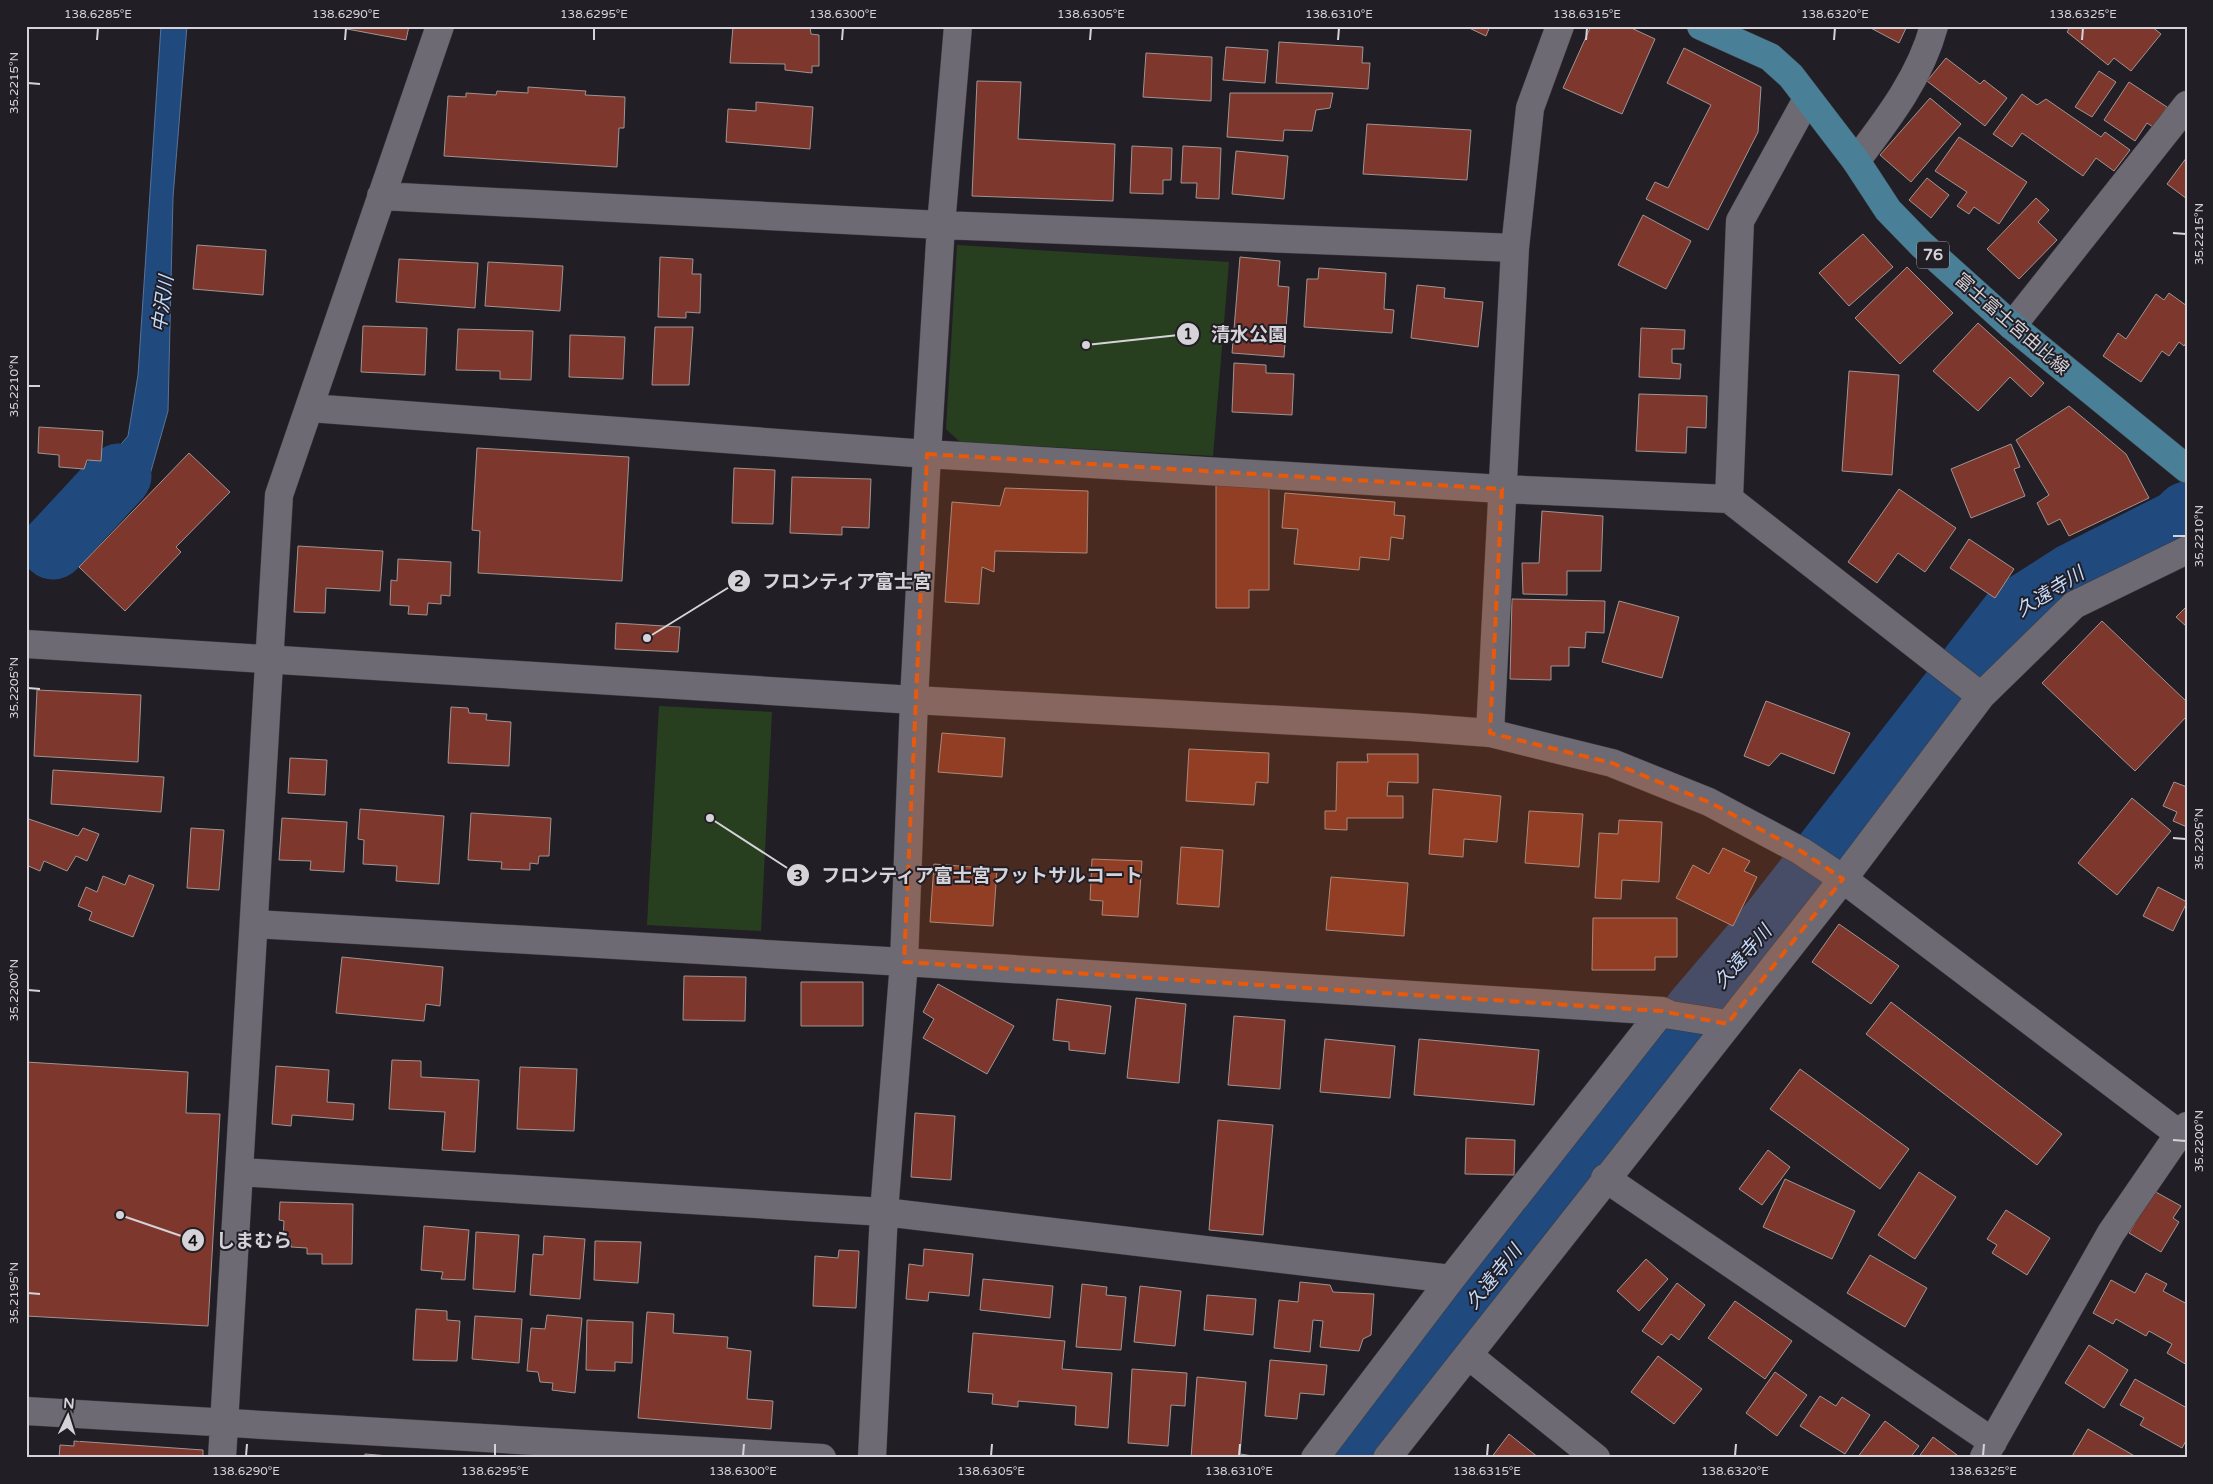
<svg xmlns="http://www.w3.org/2000/svg" width="2213" height="1484" viewBox="0 0 2213 1484" font-family="'Varela Round','Noto Sans JP',sans-serif">
  <style>
    .green { fill: #283f1f }
    .water { fill: #204a7e; stroke: #567399 }
    .lines { fill: none; stroke-linecap: round; stroke-linejoin: round }
    .river { stroke: #204a7e; stroke-width: 65 }
    .building { fill: #7d372c; stroke: #a09492 }
    .minor-casing { stroke: #3b393f; stroke-width: 29 }
    .tertiary-casing { stroke: #3b393f; stroke-width: 29 }
    .primary-casing { stroke: #3b393f; stroke-width: 29 }
    .minor { stroke: #6e6a73; stroke-width: 28 }
    .tertiary { stroke: #6e6a73; stroke-width: 28 }
    .primary { stroke: #497f97; stroke-width: 28 }
    .marked { fill: #e8590c; fill-opacity: 0.2; stroke: #e8590c; stroke-width: 4; stroke-dasharray: 10 6; stroke-linejoin: round }
    .ticks { fill: none; stroke: #d5d3d8; stroke-width: 2 }
    .labels { text-anchor: middle; dominant-baseline: central; stroke-width: 4; stroke-linejoin: round; paint-order: stroke }
    .shield { fill: #221e26; stroke: #9f9da3; stroke-width: 1 }
    .shield-label { font-size: 16px; font-weight: bold; fill: #d5d3d8 }
    .street-label { font-size: 18px; fill: #d5d3d8; stroke: #221e26 }
    .water-label { font-size: 19px; font-style: italic; fill: #c3dcfd; stroke: #221e26 }
    .leader { fill: none; stroke: #d5d3d8; stroke-width: 2 }
    .callout-dot { fill: #d5d3d8; stroke: #221e26; stroke-width: 2 }
    .mark-label { font-size: 15px; text-anchor: middle; font-weight: bold; fill: #111 }
    .callout-label { font-size: 19px; text-anchor: middle; font-weight: bold; fill: #d5d3d8; stroke: #221e26; stroke-width: 4; stroke-linejoin: round; paint-order: stroke }
    .neatline { fill: none; stroke: #d5d3d8; stroke-width: 2 }
    .ticks-label { font-size: 12px; text-anchor: middle; fill: #d5d3d8 }
  </style>
  <rect width="100%" height="100%" fill="#221e26"/>
  <path class="green" d="M957,245L1229,262L1213,456L960,442L946,429Z
    M659,706L772,712L761,931L647,925Z"/>
  <path class="water" d="M161,26H187L173,197L168,411L149,478L71,562L49,529L128,436L138,375Z"/>
  <g class="lines">
    <path class="river" d="M53,547L119,476
      M1347,1458L1399,1398L1508,1260L1699,1009L1774,921L2013,614L2074,575L2179,522L2187,514"/>
  </g>
  <path class="building" d="M331,26H409L406,40Z
    M733,26H810L811,34L819,35V66H812V73L785,70V64L730,63Z
    M1465,26H1490L1486,36Z
    M1591,26H1627L1655,39L1622,114L1563,88Z
    M1867,26H1907L1899,43Z
    M2071,26H2151L2161,34L2131,71L2114,58L2108,65L2067,32Z
    M1279,42L1363,47L1362,63H1370L1368,89L1276,83Z
    M1226,47L1268,50L1265,83L1223,80Z
    M1684,48L1761,87L1758,132L1708,230L1646,199L1655,182L1668,188L1711,105L1667,83Z
    M1146,53L1212,57L1211,101L1143,97Z
    M1946,58L1980,84L1984,80L2007,98L1985,126L1927,81Z
    M2099,71L2116,82L2092,117L2075,107Z
    M977,81L1021,82L1018,139L1115,144L1113,201L972,196Z
    M2129,82L2167,107L2153,127L2147,123L2135,141L2104,120Z
    M528,87L586,91L585,95L625,97L624,128H619L617,167L444,156L448,96L466,97V93L496,95L497,91L528,93Z
    M1230,93H1333L1330,108L1316,110L1312,131L1284,130L1283,141L1227,137Z
    M2022,94L2037,105L2046,99L2101,137L2105,132L2130,150L2114,171L2096,158L2083,176L2022,133L2012,147L1993,134Z
    M1930,98L1961,124L1911,182L1880,155Z
    M756,102L813,107L810,149L726,142L728,109L756,111Z
    M1367,124L1471,130L1467,180L1363,174Z
    M1959,137L2027,182L1999,224L1974,207L1969,214L1957,206L1967,192L1935,171Z
    M1132,146L1172,148L1171,180H1163V194L1130,193Z
    M1183,146L1221,148L1219,199L1196,198L1197,183H1181Z
    M1236,151L1288,156L1284,199L1232,194Z
    M2187,157V199L2167,184Z
    M1927,178L1949,195L1931,218L1909,200Z
    M2036,198L2049,210L2038,222L2057,240L2019,279L1987,249Z
    M1643,215L1691,241L1666,289L1618,265Z
    M1863,234L1893,267L1849,306L1819,273Z
    M197,245L266,250L263,295L193,289Z
    M660,257L693,259L692,274H701L700,313L686,312V318L658,317Z
    M1240,257L1280,261L1278,286L1289,287L1284,357L1232,353Z
    M399,259L478,263L475,308L396,302Z
    M488,262L563,266L560,311L485,306Z
    M1907,267L1953,313L1900,364L1855,318Z
    M1319,268L1386,273L1384,309L1394,310L1392,333L1304,327L1307,279H1318Z
    M1417,285L1445,288L1444,298L1483,302L1478,347L1411,338Z
    M2169,293L2187,306V341L2184,346L2179,342L2169,356L2162,351L2141,382L2103,356L2118,333L2126,339L2156,294L2164,300Z
    M1978,323L2044,383L2031,397L2010,377L1978,411L1933,371Z
    M363,326L427,328L425,375L361,372Z
    M655,327H693L689,385H652Z
    M1641,328L1685,330L1684,349H1672V363L1681,364L1680,379L1639,377Z
    M458,329L533,331L531,380L500,379V371L456,370Z
    M570,335L625,337L623,379L569,377Z
    M1234,363L1266,365V373L1294,374L1292,415L1232,412Z
    M1849,371L1899,375L1892,475L1842,471Z
    M1639,394L1707,396L1706,428L1687,427L1686,453L1636,451Z
    M2069,406L2126,454L2149,498L2069,536L2060,519L2048,525L2037,503L2049,495L2016,440Z
    M39,427L103,431L101,461L87,460L84,469L59,467V455L38,453Z
    M2011,444L2020,467L2014,469L2025,496L1971,518L1951,469Z
    M477,448L629,457L622,581L478,573L480,531L472,530Z
    M189,453L230,492L176,547L181,552L125,611L79,567Z
    M734,468L775,470L773,524L732,523Z
    M792,477L871,479L869,528L842,527V535L790,533Z
    M1216,485H1269V590H1249V608H1216Z
    M1005,488L1088,491L1087,553L995,551L994,572L982,567L979,604L945,602L952,502L1000,506Z
    M1899,489L1956,528L1925,572L1898,553L1877,583L1848,562Z
    M1285,493L1395,502L1394,515L1405,516L1403,539L1391,537L1389,560L1360,557L1359,570L1294,564L1298,529L1282,528Z
    M1542,511L1603,516L1601,571H1567V595L1523,594L1522,563H1539Z
    M1969,539L2014,569L1995,598L1950,568Z
    M298,546L383,551L380,591L326,588L325,613L294,612Z
    M398,559L451,562L450,596L441,595V604L428,603L427,615L408,614L409,606L390,605L391,580L397,581Z
    M1512,599L1605,601L1604,633L1586,632L1585,648L1569,647V666H1551V680L1510,679Z
    M1619,601L1679,617L1662,678L1602,662Z
    M2187,606V627L2176,617Z
    M2102,621L2187,702V716L2135,771L2042,683Z
    M616,623L680,627L678,652L615,649Z
    M37,690L141,695L138,762L34,756Z
    M1766,701L1850,733L1834,774L1781,753L1769,766L1744,756Z
    M451,707L468,708L469,713L487,714L486,720L511,722L509,766L448,763Z
    M942,733L1005,738L1002,777L938,772Z
    M1189,749L1269,753L1268,783L1256,782L1254,805L1186,801Z
    M1367,754H1418V783L1388,782L1387,796H1403V818H1347V830L1325,829V811H1336L1337,762H1368Z
    M290,758L327,760L325,795L288,793Z
    M53,770L164,777L161,812L51,804Z
    M2174,782L2187,787V827L2173,821L2177,812L2163,806Z
    M1433,789L1501,796L1497,842L1464,839L1463,857L1429,854Z
    M2132,798L2171,831L2117,895L2078,863Z
    M360,809L444,816L439,884L396,881L397,866L363,864L364,840L358,839Z
    M1529,811L1583,814L1579,867L1525,863Z
    M471,813L551,818L549,856H539L538,864L530,863V870L501,869L502,862L468,860Z
    M26,818L78,836L83,828L99,834L87,861L76,856L67,871L44,861L40,871L26,865Z
    M282,818L347,822L344,872L310,870L311,861L279,860Z
    M1619,820L1662,822L1659,882L1622,880L1621,899L1595,898L1599,833L1618,834Z
    M191,828L224,830L219,890L187,888Z
    M1181,847L1223,850L1219,907L1177,904Z
    M1723,848L1750,861L1744,871L1757,877L1733,926L1676,898L1693,865L1709,874Z
    M1092,859L1142,861L1138,917L1102,915L1103,901L1090,900Z
    M934,864L997,869L993,926L930,922Z
    M129,875L154,885L133,937L89,920L92,912L78,906L86,887L97,892L103,876L125,885Z
    M1331,877L1408,883L1404,936L1326,930Z
    M2158,887L2187,902L2173,931L2143,916Z
    M1593,918H1677V957H1655V970H1592Z
    M1839,924L1899,966L1871,1004L1812,962Z
    M342,957L443,967L440,1006L426,1004L424,1021L336,1013Z
    M684,976L746,977L745,1021L683,1020Z
    M801,982H863V1026H801Z
    M938,984L1014,1026L987,1074L923,1038L934,1019L923,1012Z
    M1136,998L1186,1004L1179,1083L1127,1078Z
    M1057,999L1111,1006L1105,1054L1069,1050V1042L1053,1040Z
    M1891,1002L2062,1134L2037,1165L1866,1034Z
    M1234,1016L1285,1020L1280,1089L1228,1085Z
    M1325,1039L1395,1046L1390,1098L1320,1092Z
    M1419,1039L1539,1050L1534,1105L1414,1095Z
    M392,1060L421,1061V1077L479,1080L475,1152L442,1150L445,1112L389,1109Z
    M26,1062L188,1072L186,1113L220,1114L208,1326L26,1316Z
    M276,1066L329,1070L327,1102L354,1104L353,1120L292,1115L291,1126L272,1124Z
    M520,1067L577,1069L574,1131L517,1129Z
    M1800,1069L1909,1149L1880,1189L1770,1109Z
    M915,1113L955,1116L951,1180L911,1177Z
    M1218,1120L1273,1125L1263,1235L1209,1230Z
    M1466,1138L1515,1140L1514,1175L1465,1174Z
    M1768,1150L1790,1167L1762,1205L1739,1189Z
    M1919,1172L1956,1197L1915,1259L1878,1235Z
    M1785,1179L1855,1211L1832,1259L1763,1227Z
    M2154,1191L2181,1206L2173,1218L2179,1222L2161,1252L2129,1233Z
    M280,1202L353,1204L352,1264H322V1254H307V1248L291,1247V1240H283L284,1221L279,1220Z
    M2006,1210L2050,1238L2027,1275L1992,1253L1997,1245L1987,1239Z
    M424,1226L469,1230L465,1280L441,1279L443,1272L421,1270Z
    M476,1232L519,1235L515,1292L473,1289Z
    M544,1236L585,1239L580,1299L530,1295L533,1254L543,1255Z
    M595,1241L641,1242L638,1283L594,1280Z
    M924,1249L973,1254L969,1296L929,1292L928,1301L906,1299L909,1264L923,1266Z
    M839,1250L859,1251L856,1308L813,1306L815,1256L838,1258Z
    M1870,1255L1927,1288L1905,1327L1847,1293Z
    M1646,1259L1668,1279L1639,1311L1617,1291Z
    M2146,1273L2167,1284L2163,1291L2187,1304V1365L2167,1353L2172,1344L2149,1331L2146,1336L2116,1319L2113,1324L2093,1313L2111,1280L2135,1293Z
    M983,1279L1053,1286L1050,1318L980,1310Z
    M1300,1282L1330,1285L1333,1292L1374,1294L1371,1335L1363,1339L1359,1351L1320,1347L1323,1321L1313,1320L1310,1352L1274,1348L1279,1300L1298,1302Z
    M1677,1283L1705,1305L1679,1340L1671,1334L1662,1345L1642,1331Z
    M1082,1284L1107,1287L1106,1295L1126,1297L1121,1350L1076,1347Z
    M1140,1286L1181,1291L1175,1346L1134,1342Z
    M1207,1295L1256,1299L1253,1335L1204,1330Z
    M1735,1301L1792,1341L1765,1379L1708,1338Z
    M416,1309L447,1311V1320L460,1321L457,1361L413,1360Z
    M647,1312L674,1314L673,1333L728,1337L727,1348L751,1351L747,1399L773,1401L771,1429L638,1418Z
    M547,1315L582,1318L575,1393L552,1390L553,1383L540,1382L538,1372L527,1371L531,1328L545,1329Z
    M475,1316L522,1319L519,1363L472,1359Z
    M587,1320L633,1322L632,1363L615,1362V1371L586,1370Z
    M973,1333L1065,1341L1062,1369L1112,1373L1108,1428L1075,1425L1076,1406L1018,1401V1407L992,1404L993,1394L968,1392Z
    M2089,1345L2128,1370L2104,1408L2065,1383Z
    M1658,1356L1702,1389L1674,1424L1631,1392Z
    M1270,1360L1327,1365L1324,1395L1300,1393L1297,1419L1265,1416Z
    M1132,1369L1187,1373L1185,1406L1171,1405L1168,1446L1128,1443Z
    M1775,1372L1807,1395L1777,1436L1746,1413Z
    M1197,1377L1246,1382L1240,1454L1253,1456V1458H1191Z
    M2135,1379L2187,1408V1439L2182,1448L2140,1425L2144,1418L2120,1405Z
    M1820,1396L1836,1406L1842,1397L1870,1415L1845,1454L1800,1426Z
    M1885,1421L1919,1446L1910,1458H1857Z
    M2088,1429L2138,1458H2071Z
    M1509,1434L1539,1458H1491Z
    M1933,1437L1961,1458H1918Z
    M74,1441L203,1450V1458H59L60,1445L74,1446Z
    M365,1454L401,1457V1458H364Z"/>
  <g class="lines">
    <defs>
      <path id="minor" d="M1856,161C1887,120 1920,78 1934,26
        M381,196L941,225L1515,248
        M2012,326L2187,105
        M310,408L927,454L1502,489L1729,499L1981,696
        M1729,499L1740,221L1807,99
        M1490,733L1515,248L1530,108L1560,26
        M255,924L904,962L1662,1011L1671,1015L1727,1024
        M240,1172L884,1212L1451,1279
        M1605,1178L1993,1442
        M1468,1355L1596,1458
        M26,1411L822,1458
        M1984,1457L2111,1233L2179,1134L2187,1126
        M222,1458L279,495L440,26
        M872,1458L884,1212L904,962L914,700L927,454L941,225L958,26
        M1315,1458L1451,1279L1662,1011
        M1387,1458L1843,879L1981,696L2074,605L2187,550"/>
      <path id="tertiary" d="M26,644L914,700L1410,727L1490,733L1612,763L1709,802L1801,851L1843,879L2179,1134"/>
      <path id="primary" d="M1701,26L1770,57L1791,76L1856,161L1888,210L1922,245L2012,326L2187,469"/>
    </defs>
    <use href="#minor" class="minor-casing"/>
    <use href="#tertiary" class="tertiary-casing"/>
    <use href="#primary" class="primary-casing"/>
    <use href="#minor" class="minor"/>
    <use href="#tertiary" class="tertiary"/>
    <use href="#primary" class="primary"/>
  </g>
  <path class="marked" d="M927,454L1502,489L1490,733L1612,763L1709,802L1801,851L1843,879L1727,1024L1662,1011L904,962Z"/>
  <path class="ticks" d="M97,40L98,28M345,40L346,28M594,40V28M842,40L843,28M1090,40L1091,28M1338,40L1339,28M1586,40L1587,28M1834,40L1835,28M2082,40L2083,28M28,83L40,84M2173,233L2186,234M28,386H40M2173,536H2186M28,688L40,689M2173,838L2186,839M28,990L40,991M2173,1140L2186,1141M28,1293L40,1294M246,1456L247,1444M495,1456V1444M743,1456L744,1444M991,1456L992,1444M1239,1456L1240,1444M1487,1456L1488,1444M1735,1456L1736,1444M1983,1456L1984,1444"/>
  <g class="labels">
    <rect class="shield" x="1917" y="241.5" width="32" height="27" rx="4"/>
    <g class="shield-label">
      <text x="1933" y="255">76</text>
    </g>
    <g class="street-label">
      <text transform="translate(2012 324) rotate(41)">富士富士宮由比線</text>
    </g>
    <g class="water-label">
      <text transform="translate(163 304) rotate(-82)">中沢川</text>
      <text transform="translate(2050 592) rotate(-32)">久遠寺川</text>
      <text transform="translate(1743 957) rotate(-49)">久遠寺川</text>
      <text transform="translate(1494 1277) rotate(-51)">久遠寺川</text>
    </g>
  </g>
  <path class="leader" d="M1086 345L1188 334M647 638L739 581M710 818L798 875M120 1215L193 1240"/>
  <g class="callout-dot">
    <circle cx="1086" cy="345" r="5"/>
    <circle cx="647" cy="638" r="5"/>
    <circle cx="710" cy="818" r="5"/>
    <circle cx="120" cy="1215" r="5"/>
    <circle cx="1188" cy="334" r="12"/>
    <circle cx="739" cy="581" r="12"/>
    <circle cx="798" cy="875" r="12"/>
    <circle cx="193" cy="1240" r="12"/>
  </g>
  <g class="mark-label">
    <text x="1188" y="339">1</text>
    <text x="739" y="586">2</text>
    <text x="798" y="881">3</text>
    <text x="193" y="1246">4</text>
  </g>
  <g class="callout-label">
    <text x="1249" y="341">清水公園</text>
    <text x="847" y="588">フロンティア富士宮</text>
    <text x="982" y="882">フロンティア富士宮フットサルコート</text>
    <text x="254" y="1247">しまむら</text>
  </g>
  <rect width="2213" height="1484" fill="none" stroke="#221e26" stroke-width="55"/>
  <g transform="translate(68 1416) rotate(4)" stroke="#221e26" stroke-width="4" paint-order="stroke">
  <path d="M0-4L9 19L0 12L-9 19Z" fill="#d5d3d8"/>
  <text y="-8" font-size="14" font-weight="bold" text-anchor="middle" fill="#d5d3d8">N</text>
  </g>
  <rect x="28" y="28" width="2158" height="1428" class="neatline"/>
  <g class="ticks-label">
    <text x="98" y="18">138.6285°E</text>
    <text x="346" y="18">138.6290°E</text>
    <text x="594" y="18">138.6295°E</text>
    <text x="843" y="18">138.6300°E</text>
    <text x="1091" y="18">138.6305°E</text>
    <text x="1339" y="18">138.6310°E</text>
    <text x="1587" y="18">138.6315°E</text>
    <text x="1835" y="18">138.6320°E</text>
    <text x="2083" y="18">138.6325°E</text>
    <text transform="translate(14 83) rotate(-90)" y="4">35.2215°N</text>
    <text transform="translate(2199 234) rotate(-90)" y="4">35.2215°N</text>
    <text transform="translate(14 386) rotate(-90)" y="4">35.2210°N</text>
    <text transform="translate(2199 536) rotate(-90)" y="4">35.2210°N</text>
    <text transform="translate(14 688) rotate(-90)" y="4">35.2205°N</text>
    <text transform="translate(2199 839) rotate(-90)" y="4">35.2205°N</text>
    <text transform="translate(14 990) rotate(-90)" y="4">35.2200°N</text>
    <text transform="translate(2199 1141) rotate(-90)" y="4">35.2200°N</text>
    <text transform="translate(14 1293) rotate(-90)" y="4">35.2195°N</text>
    <text x="246" y="1475">138.6290°E</text>
    <text x="495" y="1475">138.6295°E</text>
    <text x="743" y="1475">138.6300°E</text>
    <text x="991" y="1475">138.6305°E</text>
    <text x="1239" y="1475">138.6310°E</text>
    <text x="1487" y="1475">138.6315°E</text>
    <text x="1735" y="1475">138.6320°E</text>
    <text x="1983" y="1475">138.6325°E</text>
  </g>
</svg>
